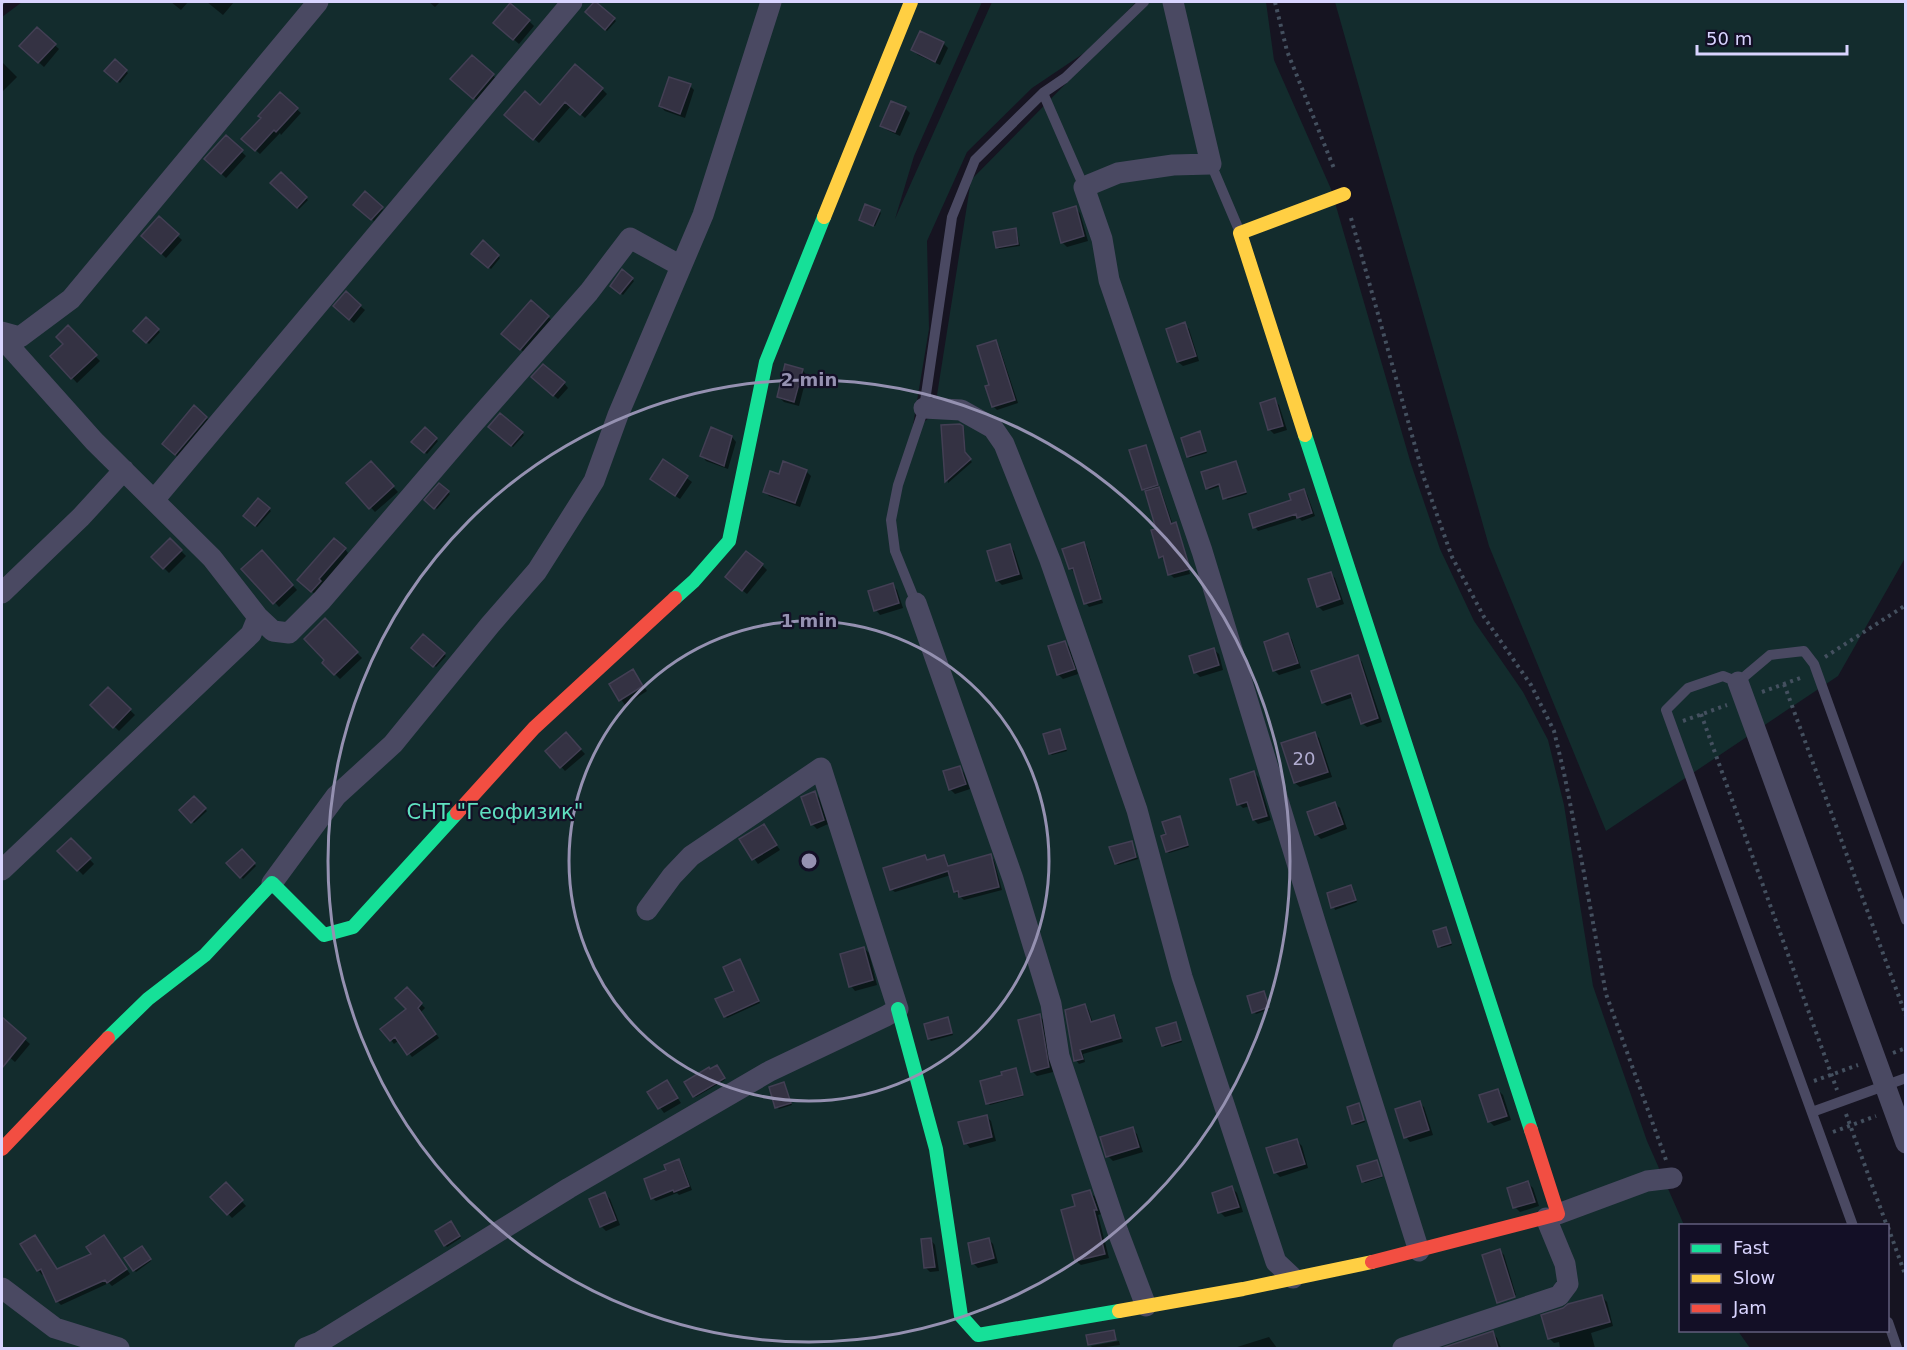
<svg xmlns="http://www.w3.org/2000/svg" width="1907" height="1350" viewBox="0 0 1907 1350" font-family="'DejaVu Sans',sans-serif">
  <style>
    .green { fill: #132c2d }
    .shadow { fill: #0007 }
    .building { fill: #343243; stroke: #433f54; stroke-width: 1.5 }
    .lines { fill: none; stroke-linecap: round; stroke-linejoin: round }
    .path { stroke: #44505f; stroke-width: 4; stroke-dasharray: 3 4.5; stroke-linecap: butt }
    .lane { stroke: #4a4962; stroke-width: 10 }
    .street { stroke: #4a4962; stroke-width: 21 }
    .fast { stroke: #16e098; stroke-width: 14 }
    .slow { stroke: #ffcf43; stroke-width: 14 }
    .jam { stroke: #f24e42; stroke-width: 14 }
    .ring { fill: none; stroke: #9591b1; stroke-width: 3 }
    .labels { text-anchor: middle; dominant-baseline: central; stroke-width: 4.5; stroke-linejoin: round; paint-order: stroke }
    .number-label { font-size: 18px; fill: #b0acd0 }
    .park-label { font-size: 21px; fill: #5fe0c0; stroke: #130f26 }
    .centre { fill: #9591b1; stroke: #130f26; stroke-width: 3 }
    .ring-label { font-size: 18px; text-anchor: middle; font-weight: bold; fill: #9591b1; stroke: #130f26; stroke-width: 4.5; stroke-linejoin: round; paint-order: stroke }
  </style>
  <rect width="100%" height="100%" fill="#161421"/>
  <path class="green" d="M22,2H982L914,156L895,219L992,2H1136L1093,47L1032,88L967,152L927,241L929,329L912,431L934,414L971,180L1143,5L1151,2H1266L1274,60L1331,189L1411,464L1440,549L1474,621L1523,692L1548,740L1564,805L1593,986L1647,1141L1684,1225L1680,1226V1330L1738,1331L1750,1348H2V17Z
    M1335,2H1905V558L1838,676L1606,831L1489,546Z"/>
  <path class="shadow" d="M171,2H188L181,10Z
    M207,2H234L223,15Z
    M429,2H440L435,7Z
    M595,2L616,21L607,31L587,12Z
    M529,21L534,26L519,44L500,27Z
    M37,29L59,49L44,67L21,46Z
    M943,43L948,48L940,65L918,55L913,50Z
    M472,57L498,80L479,102L457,84Z
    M115,61L128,73L120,83L106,71Z
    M2,62L17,77L2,92Z
    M690,86L694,90L685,118L665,111L660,106Z
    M602,89L607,94L585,118L571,106L539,143L511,120L540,107Z
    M280,94L301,113L281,135L280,133L260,154L243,139L263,118Z
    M905,108L910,113L900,136L887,130L882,126Z
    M226,137L246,156L226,178L206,159Z
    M281,174L308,200L299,209L272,183Z
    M365,194L383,210L374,221L355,205Z
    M1075,208L1080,213L1088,241L1067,247L1062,242Z
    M879,211L881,213L875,226L862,221Z
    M159,218L182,240L166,258L143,236Z
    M1015,230L1017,232L1020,246L999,249L997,247Z
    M483,242L500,258L491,269L473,253Z
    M623,271L634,281L623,295L612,286Z
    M360,306L365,310L354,323L340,311Z
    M548,317L553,321L525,353L508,339Z
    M146,319L160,332L149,344L135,331Z
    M1184,324L1189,329L1199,361L1183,366L1178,362Z
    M68,328L100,361L77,383L52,356L65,344Z
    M996,342L999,346L1018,403L997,410L993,406L991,386Z
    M802,370L807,375L799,406L784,402L779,397Z
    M538,382L564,383L568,388L558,399Z
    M1274,400L1279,405L1287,430L1274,434L1270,430L1261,404Z
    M194,407L210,421L179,458L164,444Z
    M500,415L524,435L513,447L490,427Z
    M943,426L962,427L964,429L966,456L972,462L948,483Z
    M425,429L438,441L427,454L413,442Z
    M1199,433L1207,453L1190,458L1188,456Z
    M732,437L736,442L728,469L706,461L702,456Z
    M1146,446L1159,487H1157L1162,493L1173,525L1175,524L1178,527H1175L1190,574L1174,578L1170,574L1165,561L1161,557L1158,530L1146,491L1143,489Z
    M664,461L692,482L680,499L656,483Z
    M371,463L398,492L375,512L348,483Z
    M1236,463L1247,494L1227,500L1221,486L1209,490L1207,488Z
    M806,471L811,476L800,507L769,496L765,492Z
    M439,485L450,494L437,509L427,500Z
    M1304,491L1307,494L1315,516L1302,521L1299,518L1258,531L1255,527L1293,501Z
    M258,500L271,511L257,527L245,516Z
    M170,540L186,556L169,573L153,557Z
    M1084,544L1087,547L1103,603L1089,607L1086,603L1076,571L1074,572L1070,568Z
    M1010,546L1014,551L1023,579L1002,585L997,580Z
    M345,549L348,553L316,595L303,584Z
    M262,552L297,590L279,607L244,569Z
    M762,565L767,570L747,594L732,582Z
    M1330,573L1335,578L1344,604L1323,611L1318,606Z
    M893,585L897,590L903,608L880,615L876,610Z
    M325,621L362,658L340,679L324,663L326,660Z
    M1288,635L1292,640L1301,668L1279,675L1274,670Z
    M423,636L446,656L436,667L413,648Z
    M1064,642L1069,647L1078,674L1063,679L1058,674Z
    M1214,650L1219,654L1223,670L1200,677L1195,672Z
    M1358,657L1362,662L1382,722L1367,727L1362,723L1354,697L1327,706L1323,702Z
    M633,671L647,691L625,705L611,685Z
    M108,689L135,715L119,731L92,705Z
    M1059,730L1067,751L1052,755L1050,753Z
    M1314,733L1319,738L1332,777L1300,787L1295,783Z
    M566,734L585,754L565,771L547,751Z
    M959,768L964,773L970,789L955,794L950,789Z
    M1254,773L1258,777L1271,820L1258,824L1254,820L1250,806L1243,808L1239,804Z
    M815,793L819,798L828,824L817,829L812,824Z
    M194,798L207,811L194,823L181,810Z
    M1335,804L1340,808L1347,829L1321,839L1316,834Z
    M1179,818L1189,847L1169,853L1167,851L1168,835Z
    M763,826L780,850L758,864L741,840Z
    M71,840L94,864L83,875L60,851Z
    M1132,842L1138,859L1118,865L1116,863Z
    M242,851L256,866L243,879L228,863Z
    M944,856L947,860L949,867L990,856L994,860L1002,890L964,900L955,892L951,875L895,892L891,889L925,857L929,861Z
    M1351,887L1357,902L1335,910L1329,894Z
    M1446,929L1452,945L1441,948L1440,946Z
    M864,948L869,953L877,985L855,991L851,986Z
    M740,961L760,1003L727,1018L725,1016L736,991Z
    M407,990L425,1008L421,1012L439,1038L412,1057L399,1040L394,1044L391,1040L408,1009Z
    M1263,993L1270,1009L1256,1014L1254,1012Z
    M1085,1006L1088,1009L1093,1023L1114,1017L1117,1020L1123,1042L1083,1054L1085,1062L1079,1064L1076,1060Z
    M1039,1016L1044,1020L1053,1072L1037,1076L1032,1071Z
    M2,1019L30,1044L15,1062L2,1051Z
    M948,1019L953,1035L931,1041L929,1039Z
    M1177,1026L1182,1042L1165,1047L1163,1045Z
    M718,1069L725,1080L696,1097L694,1096L711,1070Z
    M1016,1070L1024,1096L990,1105L988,1103L1004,1077Z
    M667,1082L681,1103L664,1113L649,1092Z
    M784,1083L792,1105L779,1109L777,1107Z
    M1498,1090L1503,1095L1511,1120L1494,1126L1489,1121Z
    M1419,1103L1424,1107L1433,1135L1410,1142L1406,1137Z
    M1358,1104L1365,1122L1355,1125L1353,1123Z
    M986,1116L991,1121L996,1141L970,1148L966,1143Z
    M1132,1129L1137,1134L1143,1152L1113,1161L1108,1156Z
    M1297,1141L1302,1146L1308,1168L1280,1177L1275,1172Z
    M678,1161L682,1164L692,1190L679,1195L677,1193L656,1201L652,1198L668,1171Z
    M1376,1162L1383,1177L1365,1183L1363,1181Z
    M1528,1183L1533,1188L1539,1206L1520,1212L1515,1207Z
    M226,1184L246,1206L232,1218L212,1197Z
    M1232,1188L1237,1193L1243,1212L1225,1217L1220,1212Z
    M1090,1192L1095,1197L1101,1214L1098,1215L1109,1258L1081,1265L1076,1261L1077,1207Z
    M605,1194L610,1199L620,1225L606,1231L601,1226Z
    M453,1225L461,1238L447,1247L445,1245Z
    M35,1237L58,1270L93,1254L104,1237L130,1274L112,1286L109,1283L61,1305L57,1301L45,1273L42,1275L38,1270L22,1245Z
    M988,1239L993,1244L998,1263L978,1268L973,1263Z
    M931,1240L935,1245L939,1271L930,1272L925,1267Z
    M143,1249L151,1261L136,1272L134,1270Z
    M1500,1251L1504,1255L1516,1295L1498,1301V1303L1484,1256Z
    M1602,1297L1607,1302L1613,1326L1591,1333L1595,1348H1560L1559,1342L1554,1343L1549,1338Z
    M1493,1333L1497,1338L1501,1348H1474L1472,1340Z
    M1269,1337L1277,1348H1234Z
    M1119,1341L1120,1345L1099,1348H1093L1091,1346Z"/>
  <path class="building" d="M594,2H596L615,18L605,30L585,12Z
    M510,3L530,20L513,40L493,23Z
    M37,27L56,44L38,63L19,46Z
    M920,31L944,42L935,62L911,50Z
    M472,55L494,74L473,99L450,79Z
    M115,59L127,70L117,82L104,71Z
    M575,64L603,88L580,115L565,102L533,140L504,115L525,91L540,105Z
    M669,77L691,84L680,114L659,106Z
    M280,92L298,108L276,132L274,130L255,151L241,139L261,118L258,116Z
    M891,101L906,107L895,132L880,126Z
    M226,135L243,150L221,174L204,159Z
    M281,172L307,197L297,208L270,183Z
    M365,191L383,207L371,220L353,205Z
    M865,204L880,210L873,226L859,220Z
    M1076,206L1084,236L1061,243L1053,213Z
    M159,216L179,234L161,254L141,236Z
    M1016,228L1018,244L996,248L993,232Z
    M483,240L499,255L488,268L471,254Z
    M622,269L633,278L620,294L610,286Z
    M346,291L361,305L349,320L333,306Z
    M531,300L549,316L520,350L501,334Z
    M146,317L159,329L146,343L133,331Z
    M1185,322L1196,356L1177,362L1166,329Z
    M68,325L97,355L71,379L50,356L63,344L56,337Z
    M996,340L1015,400L992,407L985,386L989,385L977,346Z
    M543,364L565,382L553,396L531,377Z
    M785,364L803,369L794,402L777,397Z
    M1275,398L1283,426L1268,430L1260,403Z
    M194,405L207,417L175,455L162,444Z
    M500,413L523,432L511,446L488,427Z
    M960,424L963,426L965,452L971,459L945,482L941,425Z
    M425,427L437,438L424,453L411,442Z
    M711,427L732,436L724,466L700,456Z
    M1200,431L1206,451L1187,457L1181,438Z
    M1146,445L1158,485L1142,490L1129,450Z
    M663,459L688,476L675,496L650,479Z
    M371,461L394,486L369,509L346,483Z
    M783,461L807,470L795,503L763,492L770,471L779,474Z
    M1236,461L1246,492L1223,499L1219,484L1206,489L1201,472Z
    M439,483L449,491L434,509L424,500Z
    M1159,487L1171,524L1176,522L1190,569L1168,575L1163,556L1159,558L1151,530L1156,529L1145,491Z
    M1304,489L1312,513L1297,518L1296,514L1253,528L1249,514L1291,500L1289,494Z
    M258,498L270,508L255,526L243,516Z
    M170,538L182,550L163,569L151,557Z
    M334,538L346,548L319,579L321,581L311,592L297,580Z
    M1084,542L1101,599L1084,604L1073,568L1069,569L1062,549Z
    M1010,544L1019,574L996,581L987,551Z
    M262,550L293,585L273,604L241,569Z
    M746,551L763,564L742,591L725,577Z
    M1331,572L1340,599L1317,607L1308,579Z
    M893,583L899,603L874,611L868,591Z
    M325,618L358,652L334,675L322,663L324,660L304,639Z
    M1288,633L1298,663L1273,671L1264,642Z
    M423,634L445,653L433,667L411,648Z
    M1065,641L1075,669L1057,675L1048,646Z
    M1214,648L1219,665L1194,673L1189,656Z
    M1358,655L1378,718L1361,724L1351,693L1322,703L1311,671Z
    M633,669L643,686L619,701L609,684Z
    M108,687L131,709L113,728L90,705Z
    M1060,729L1066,749L1049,754L1043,734Z
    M566,732L581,749L560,768L545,751Z
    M1315,732L1328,772L1294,783L1281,743Z
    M960,766L966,784L949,790L943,771Z
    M1254,771L1267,816L1253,820L1247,802L1237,805L1230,779Z
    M815,791L824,820L811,825L801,797Z
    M194,796L206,808L191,823L179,810Z
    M1335,802L1343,824L1315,835L1307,812Z
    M1180,816L1188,845L1166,852L1161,836L1166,834L1162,822Z
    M764,824L777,845L752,860L739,839Z
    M71,838L91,858L77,871L57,851Z
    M1132,841L1136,857L1115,864L1109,847Z
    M242,849L255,863L240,878L226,863Z
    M991,854L999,887L959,897L958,891L954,892L948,871L890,890L883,868L925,855L927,860L944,855L948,866Z
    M1351,885L1356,900L1331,908L1327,893Z
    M1446,927L1451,943L1438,947L1433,931Z
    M864,947L873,980L849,987L840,954Z
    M740,959L759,1001L724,1017L715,999L734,991L723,967Z
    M407,987L422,1003L418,1008L436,1034L407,1055L395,1037L390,1041L380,1029L406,1009L395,998Z
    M1264,991L1269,1007L1252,1013L1247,996Z
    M1085,1004L1091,1022L1114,1015L1121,1038L1080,1050L1083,1059L1074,1061L1065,1010Z
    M1040,1014L1049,1067L1031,1072L1018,1020Z
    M2,1017L26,1038L2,1068Z
    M948,1017L952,1033L928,1039L924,1024Z
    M1176,1022L1181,1040L1162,1046L1156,1028Z
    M717,1065L725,1078L693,1097L684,1082L709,1067L710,1069Z
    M1016,1068L1023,1095L986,1104L980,1081L1002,1075L1001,1072Z
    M667,1080L678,1098L658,1109L647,1092Z
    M784,1082L791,1103L775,1108L769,1087Z
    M1498,1089L1507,1116L1488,1122L1479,1095Z
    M1420,1101L1429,1130L1404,1138L1395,1109Z
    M1359,1103L1364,1120L1352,1124L1347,1107Z
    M987,1115L992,1137L964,1144L958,1122Z
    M1133,1127L1139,1147L1106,1157L1100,1137Z
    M1297,1139L1305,1164L1274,1173L1266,1148Z
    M679,1159L689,1186L674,1192L673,1190L651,1199L644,1179L666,1170L664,1165Z
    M1377,1160L1382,1176L1362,1182L1357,1166Z
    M1528,1181L1535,1202L1513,1208L1507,1188Z
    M226,1182L243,1200L227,1215L210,1197Z
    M1232,1186L1239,1207L1218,1213L1212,1193Z
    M1090,1190L1097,1210H1094L1105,1254L1075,1261L1061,1210L1075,1206L1072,1195Z
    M605,1192L616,1220L600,1227L589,1199Z
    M451,1221L460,1236L444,1246L435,1231Z
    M35,1235L57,1269L91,1254L86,1247L104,1235L127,1269L107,1283L105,1280L56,1302L41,1269L37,1271L20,1244Z
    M931,1238L935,1267L924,1268L921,1239Z
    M989,1238L994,1258L972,1264L968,1243Z
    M142,1246L151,1259L133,1271L124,1258Z
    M1500,1249L1515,1297L1497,1303L1482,1255Z
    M1602,1295L1610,1322L1548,1339L1541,1315L1563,1308L1568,1304Z
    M1114,1330L1116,1340L1088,1345L1086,1335Z
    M1493,1331L1498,1348H1442Z"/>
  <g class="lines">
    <path class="path" d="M1275,2L1287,51L1335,171
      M2,3L3,2
      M1351,218L1424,478L1452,557L1484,617L1531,685L1554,731L1564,773L1584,873L1606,994L1666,1160
      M1825,657L1906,605
      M1784,684L1906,1016
      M1762,692L1803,677
      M1701,714L1837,1090
      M1683,721L1727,705
      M1893,1053L1906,1048
      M1814,1081L1858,1065
      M1846,1114L1887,1226
      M1833,1132L1876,1116
      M1888,1227L1906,1277"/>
    <path class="lane" d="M1043,93L1084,187
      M1211,164L1239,230
      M916,603L895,551L891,520L898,485L924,408L952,217L975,160L1043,93L1065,78L1144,2
      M1812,1112L1906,1078
      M1853,1226L1666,710L1688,688L1723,676L1738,682L1770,655L1804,651L1814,664L1906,920
      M1888,1322L1897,1348"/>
    <path class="street" d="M1173,2L1211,164L1173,165L1118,173L1084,187L1102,239L1109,280L1202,551L1316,925L1419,1251
      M2,332L20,337L71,299L318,2
      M2,338L94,441L212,558L258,617L251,634L2,870
      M924,408L961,410L993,428L1004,444L1050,560L1137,810L1182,977L1276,1262L1293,1278
      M154,500L572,2
      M2,593L81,517L124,470
      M916,603L1013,879L1051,1004L1059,1056L1118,1232L1146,1306
      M258,617L273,631L289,633L322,600L472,425L589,292L630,238L681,266
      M1738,682L1906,1143
      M272,883L336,796L393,744L490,625L537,571L594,481L618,415L703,215L771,2
      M1558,1214L1647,1181L1672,1178
      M2,1288L55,1328L119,1348
      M305,1348L320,1342L569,1188L770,1071L886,1016L898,1009L821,768L691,856L672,876L647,910
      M1403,1348L1559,1296L1568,1284L1565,1264L1546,1218"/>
    <path class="fast" d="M1305,435L1531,1130
      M675,598L694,581L729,541L766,362L824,217
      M898,1009L936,1149L961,1316L978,1335L1119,1311
      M108,1038L148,999L205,955L272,883L324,935L353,927L457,813"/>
    <path class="slow" d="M824,217L911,2
      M1305,435L1240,233L1344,194
      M1119,1311L1243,1289L1372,1262"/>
    <path class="jam" d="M457,813L534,728L675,598
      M2,1149L108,1038
      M1372,1262L1558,1214L1531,1130"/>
  </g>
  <g class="ring">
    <circle cx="809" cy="861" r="240"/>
    <circle cx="809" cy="861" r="481"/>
  </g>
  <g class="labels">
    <g class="number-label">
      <text x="1304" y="758">20</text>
    </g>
    <g class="park-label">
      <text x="495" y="812">СНТ "Геофизик"</text>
    </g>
  </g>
  <circle cx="809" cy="861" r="9" class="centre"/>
  <g class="ring-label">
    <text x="809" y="386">2 min</text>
    <text x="809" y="627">1 min</text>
  </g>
  <rect width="1907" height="1350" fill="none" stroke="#d9d4ff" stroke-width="6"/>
  <rect x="1679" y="1224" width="210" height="108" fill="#130f26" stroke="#625e7d" stroke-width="1.5"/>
  <rect x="1691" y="1244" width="30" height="9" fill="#16e098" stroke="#625e7d" stroke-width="1.5"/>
  <text x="1733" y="1254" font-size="18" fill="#d9d4ff">Fast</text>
  <rect x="1691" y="1274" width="30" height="9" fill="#ffcf43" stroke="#625e7d" stroke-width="1.5"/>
  <text x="1733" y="1284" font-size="18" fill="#d9d4ff">Slow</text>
  <rect x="1691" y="1304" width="30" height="9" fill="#f24e42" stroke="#625e7d" stroke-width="1.5"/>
  <text x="1733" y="1314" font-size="18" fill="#d9d4ff">Jam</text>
  <path d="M1697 45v9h150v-9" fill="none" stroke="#d9d4ff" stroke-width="3"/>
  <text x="1706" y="45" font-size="18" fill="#d9d4ff" stroke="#130f26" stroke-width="4.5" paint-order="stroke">50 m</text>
</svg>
